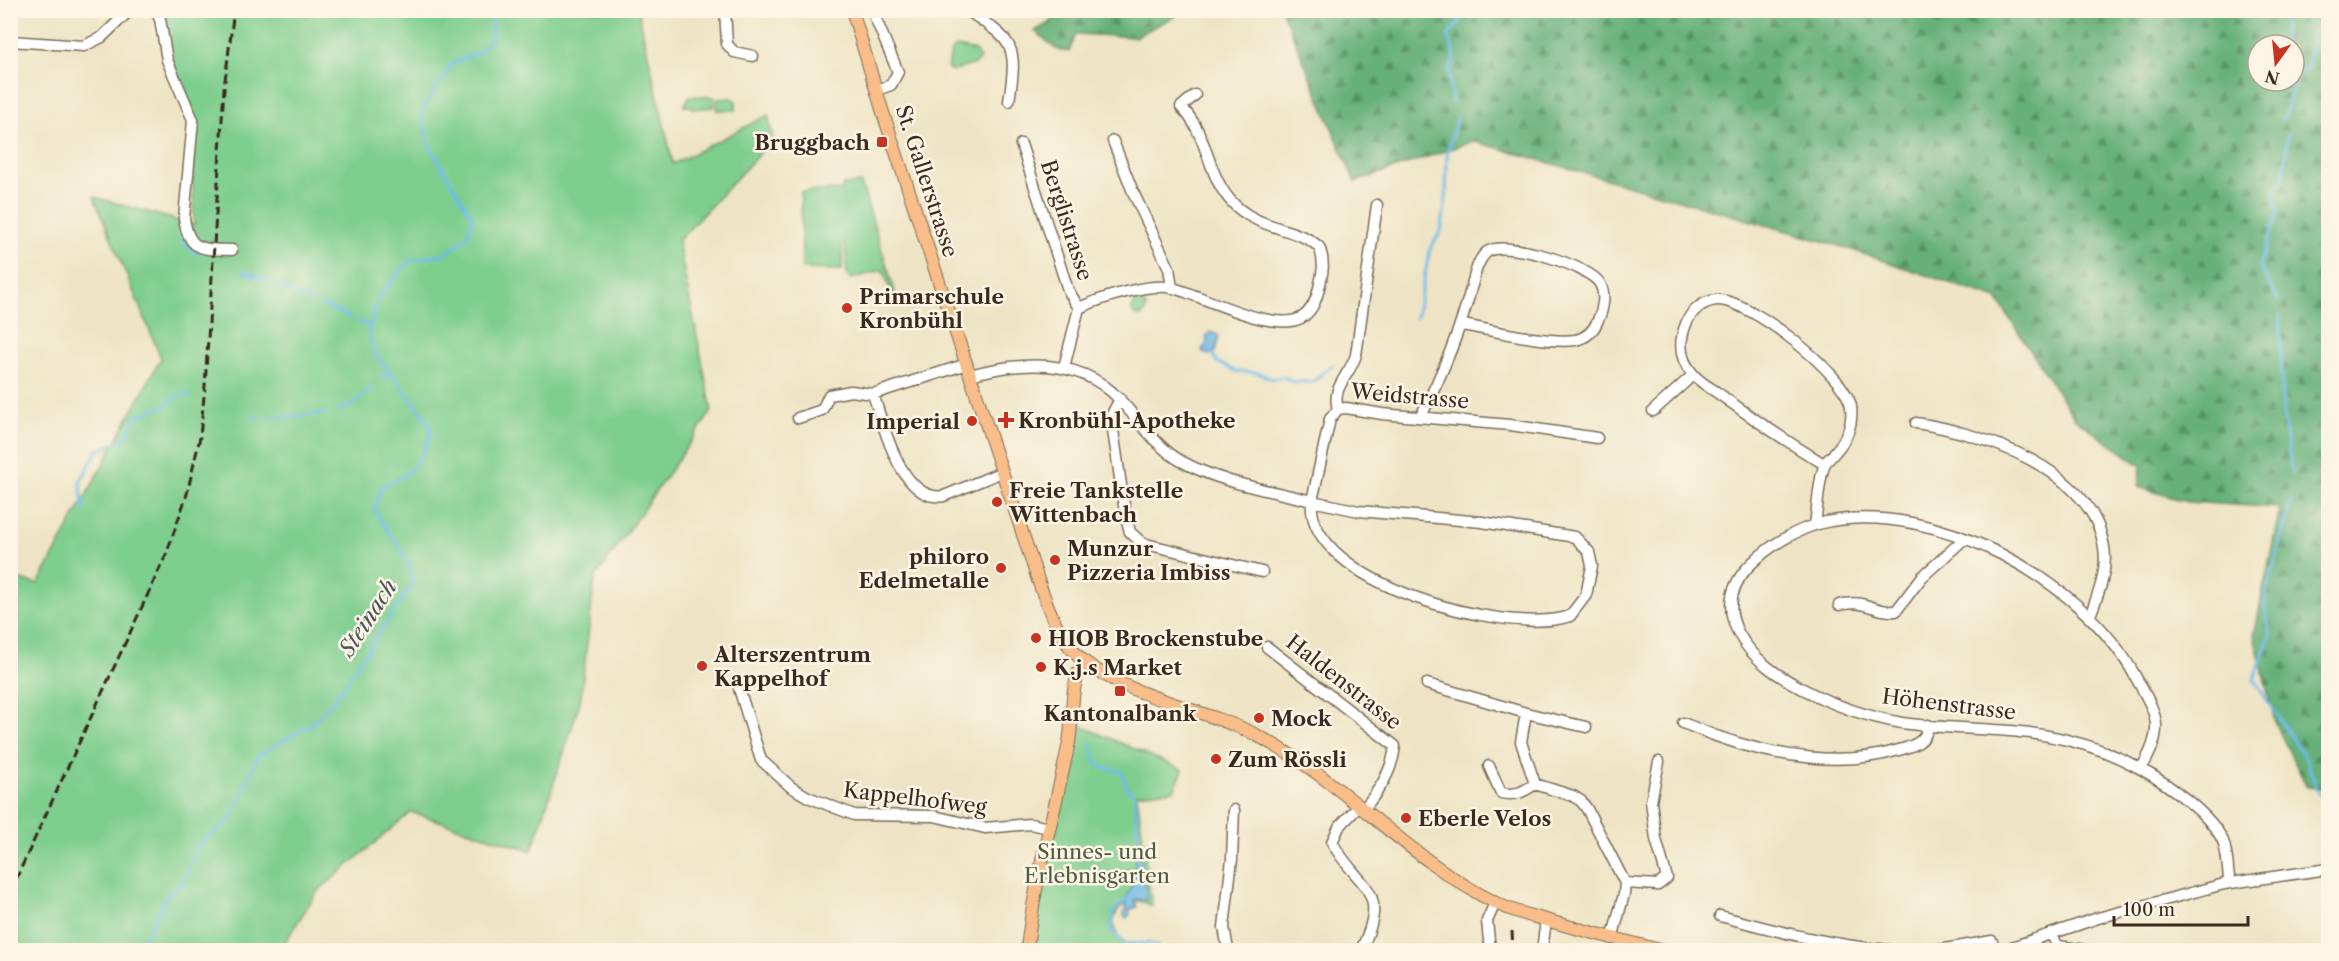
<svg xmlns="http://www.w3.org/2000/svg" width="2339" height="961" viewBox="0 0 2339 961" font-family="'Libre Caslon Text',serif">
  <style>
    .green { fill: #7ece8e; stroke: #5c7c56; stroke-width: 1.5 }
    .forest { fill: url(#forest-firs); stroke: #506e4c; stroke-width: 1.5; fill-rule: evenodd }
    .water { fill: #6fbce9; stroke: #557384; stroke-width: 1.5 }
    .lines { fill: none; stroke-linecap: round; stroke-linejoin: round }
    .stream { stroke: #6fbce9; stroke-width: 3 }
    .minor-casing { stroke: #7a6b58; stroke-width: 13 }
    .major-casing { stroke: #7a6b58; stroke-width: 14 }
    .minor { stroke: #fff; stroke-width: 10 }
    .major { stroke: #f8bd88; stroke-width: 12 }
    .rail { stroke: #3b2a1e; stroke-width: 3; stroke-dasharray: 9 4.5; stroke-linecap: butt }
    .poi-dot { fill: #c8321e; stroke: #fcf5e5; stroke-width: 2 }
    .labels { text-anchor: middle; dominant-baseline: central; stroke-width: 5; stroke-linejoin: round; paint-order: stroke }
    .poi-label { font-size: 21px; font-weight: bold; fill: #3b2a1e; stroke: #fcf5e5; text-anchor: start }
    .street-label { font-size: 21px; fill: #3b2a1e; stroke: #fcf5e5 }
    .park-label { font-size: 21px; fill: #4f5b40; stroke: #fcf5e5 }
    .water-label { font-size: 22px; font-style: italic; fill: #4b565b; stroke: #fcf5e5 }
  </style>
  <defs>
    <pattern id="forest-firs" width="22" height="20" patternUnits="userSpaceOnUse" patternTransform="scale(1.5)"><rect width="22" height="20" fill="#66b179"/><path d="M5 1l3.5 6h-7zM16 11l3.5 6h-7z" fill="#559063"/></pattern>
  </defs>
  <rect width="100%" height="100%" fill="#fcf5e5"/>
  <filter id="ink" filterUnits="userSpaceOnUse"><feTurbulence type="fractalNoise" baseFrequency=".0167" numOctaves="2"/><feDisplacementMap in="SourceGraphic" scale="12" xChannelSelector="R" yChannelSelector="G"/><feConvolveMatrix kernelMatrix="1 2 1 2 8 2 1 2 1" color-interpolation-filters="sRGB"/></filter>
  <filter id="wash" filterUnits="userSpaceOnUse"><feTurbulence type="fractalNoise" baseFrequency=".008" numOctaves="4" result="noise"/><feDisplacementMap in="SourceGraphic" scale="24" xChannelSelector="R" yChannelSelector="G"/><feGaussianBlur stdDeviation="1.35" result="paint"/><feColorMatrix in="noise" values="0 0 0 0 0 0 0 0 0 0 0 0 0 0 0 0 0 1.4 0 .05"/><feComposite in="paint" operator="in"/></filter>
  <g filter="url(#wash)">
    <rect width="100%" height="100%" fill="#eee4c5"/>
    <path class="green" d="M157,11H638L673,164L768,115L773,139L678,241L712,411L595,578L580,702L532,851L411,812L317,892L280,950H11V578L38,584L161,358L94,197L194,225L191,116Z
      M957,47L975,51L980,59L975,64L953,71L948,69L951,51Z
      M690,96L714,97V107L692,109V106H684Z
      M732,98L736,101V110H717V99Z
      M861,183L899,305L896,306L883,270L851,279L847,276L845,244H842V270L802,269L801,192L842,190L843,185Z
      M1132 309a7 7 0 1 1 14 0a7 7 0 1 1-14 0Z
      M1079,725L1183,770L1174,790L1137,794L1152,906C1120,886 1092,935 1138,948L1117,950H1032L1035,918Z"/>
    <path class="forest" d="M1053,11V10L1185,11L1135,37L1076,34L1069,52L1056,49L1035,31L1051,22Z
      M1282,11H2328V789L2307,787L2275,723L2254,635L2280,508L2187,502L2138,487L2141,466L2075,419L1997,299L1846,248L1473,141L1355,182ZM2258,45H2294V81H2258Z"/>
    <path class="water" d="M1211,332L1219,336L1215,352L1208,355L1203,352L1202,349L1206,346L1207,335Z
      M1138,837L1147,900L1134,899L1137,907L1129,910L1130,914L1126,918L1123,914L1127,905L1125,899C1138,883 1133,858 1138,837Z"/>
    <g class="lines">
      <path class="stream" d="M2283,45L2284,23
        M1452,102L1449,71L1455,55L1448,36L1469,10
        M2283,120L2297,74L2307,69L2313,32
        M180,225C182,240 184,248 198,254
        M243,271L268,281
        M277,286L312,301
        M2278,300L2259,266L2278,213L2274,193L2283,182L2288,133
        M322,305L350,317
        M2280,316L2283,412L2292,474
        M1416,318L1430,249L1441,231L1446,199L1447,154L1457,118
        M359,322L371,326
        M1211,351L1217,362L1235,371L1257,373L1273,379L1284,377L1293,382H1312L1333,365
        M382,379L392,375
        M338,411L352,405L372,388
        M253,416L259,418
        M270,418L326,413
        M2291,501L2264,601L2270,635L2254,680L2307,761L2318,793L2328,803
        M84,510L80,482L97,451L127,438L134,418L165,405L181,394L190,395
        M1090,742L1096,761L1101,767L1122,772L1128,790L1135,795L1138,839
        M1127,898L1114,911L1111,931L1126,944L1149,943L1158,947V950
        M138,950L167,896L182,883L198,845L232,818L258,756L313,723L334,700L411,586C417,559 384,533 374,508L382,487L408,473L419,460L432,432L425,417L375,354L369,333L374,309L388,285L410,261L449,252L467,237L473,218L430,147L421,112L453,63L480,52L491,38L493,10"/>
    </g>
  </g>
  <g filter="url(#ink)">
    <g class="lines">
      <defs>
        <path id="minor" d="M155,10L160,19L167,60L193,120L184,218C189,252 202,249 232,250
          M725,10L727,44L734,52L753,56
          M872,10L898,72L891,85L877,90
          M967,10C1014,42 1018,44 1009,101
          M10,41L84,46L102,37L130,10
          M1113,141L1133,192L1169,268L1172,288
          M1021,144L1068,290L1079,308
          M1064,367L1079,308C1101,298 1150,282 1173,288C1203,296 1272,333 1301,318C1311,312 1315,303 1318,292C1322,276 1326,263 1319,247C1296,226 1257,231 1230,200C1206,172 1208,133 1181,107L1195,95
          M970,375C1022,361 1081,357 1120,400C1139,420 1156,447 1181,461C1220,483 1269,490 1312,501L1330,419L1338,409L1346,408L1382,414L1510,425L1597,438
          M873,394C883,423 901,503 944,496L1002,472
          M1120,399L1111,416L1125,513L1130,532L1142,543L1262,572
          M1338,409C1331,387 1350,375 1356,355L1377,205
          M1653,411L1693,375
          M1421,416C1443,373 1460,331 1472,285C1475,274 1478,259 1487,252C1504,239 1591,266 1600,284C1606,294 1603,310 1598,320C1594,330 1587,338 1575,340C1547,344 1492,330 1462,325
          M798,418L822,410L829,395L851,391L873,394L967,364
          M1916,423C1982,433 2092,469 2104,547C2108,572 2098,595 2089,618
          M1312,501L1359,511L1482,522L1575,537L1589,552L1592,566L1586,595L1570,616C1508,637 1304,583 1312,501Z
          M1815,524C1818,506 1818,484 1824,466C1825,461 1832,457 1835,452C1847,439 1853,424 1851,407C1847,375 1748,298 1717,300C1703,301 1691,311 1686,324C1679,341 1679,359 1693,374C1700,383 1713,389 1722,396C1755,420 1789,443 1824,464
          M1839,605C1866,598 1873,613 1896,611L1922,577L1964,539
          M1267,647L1395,746C1392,773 1379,790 1363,810
          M1427,684L1526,713L1586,727
          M738,685L761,760L791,787L808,797L854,815L934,816L985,828L1030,824L1049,828
          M1526,713L1521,742L1535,784L1573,796L1581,801L1587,809L1625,883L1624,894L1612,939
          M1683,723C1696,728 1709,734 1722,738C1776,757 1844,767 1899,750C1913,746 1927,742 1928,725
          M1489,766L1501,793C1516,796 1523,792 1535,784
          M2141,769C2167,726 2156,714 2134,674C2081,579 1935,500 1826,522C1798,528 1768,546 1748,567C1729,588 1726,610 1739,634C1753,660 1778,676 1803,689C1833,705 1868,717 1902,723C1956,731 2013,726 2067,740C2092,746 2118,756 2141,769C2166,783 2211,814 2223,841C2228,854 2227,869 2230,883
          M1358,807L1339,827L1332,842C1358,890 1392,886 1361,950
          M1625,883L1658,885L1667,878L1656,839L1651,801L1659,762
          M1720,916C1777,931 1831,946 1890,950
          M2051,934L2058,946L2086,950
          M1228,950L1224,927L1232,859L1234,810
          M1490,950L1487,921L1495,903
          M1542,950L1546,920
          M1939,950L1992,941
          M2003,950L2098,918L2224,884L2328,869"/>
        <path id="major" d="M852,10L884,116L1038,580C1048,608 1060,643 1085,662C1135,700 1205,708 1260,737C1343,781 1409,859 1494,902C1510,911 1528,915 1546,920C1584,931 1622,940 1660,950
          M1027,950C1034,879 1055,812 1069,742C1074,715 1069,685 1084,661"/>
      </defs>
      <use href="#minor" class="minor-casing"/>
      <use href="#major" class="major-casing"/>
      <use href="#minor" class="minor"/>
      <use href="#major" class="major"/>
      <path class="rail" d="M10,892L166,555L187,494L200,437L205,386L224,88L234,10
        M1512,931L1513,950"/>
    </g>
  </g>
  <g class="poi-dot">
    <rect x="876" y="136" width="12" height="12" rx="3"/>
    <circle cx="847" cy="308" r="6"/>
    <path d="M1003 411h6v6h6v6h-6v6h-6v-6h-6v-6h6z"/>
    <circle cx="972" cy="421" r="6"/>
    <circle cx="997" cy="502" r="6"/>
    <circle cx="1055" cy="560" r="6"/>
    <circle cx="1001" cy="568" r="6"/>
    <circle cx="1036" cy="638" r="6"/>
    <circle cx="702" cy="666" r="6"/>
    <circle cx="1041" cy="667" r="6"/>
    <rect x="1114" y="685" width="12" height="12" rx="3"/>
    <circle cx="1259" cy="718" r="6"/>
    <circle cx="1216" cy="759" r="6"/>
    <circle cx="1406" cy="818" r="6"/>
  </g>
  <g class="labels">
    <g class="poi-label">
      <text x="870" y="142" text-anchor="end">Bruggbach</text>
      <text x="859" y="296">Primarschule<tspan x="859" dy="24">Kronbühl</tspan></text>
      <text x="1018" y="420">Kronbühl-Apotheke</text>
      <text x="960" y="421" text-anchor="end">Imperial</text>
      <text x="1009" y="490">Freie Tankstelle<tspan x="1009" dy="24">Wittenbach</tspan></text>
      <text x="1067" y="548">Munzur<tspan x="1067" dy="24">Pizzeria Imbiss</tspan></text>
      <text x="989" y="556" text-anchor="end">philoro<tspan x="989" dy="24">Edelmetalle</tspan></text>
      <text x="1048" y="638">HIOB Brockenstube</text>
      <text x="714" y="654">Alterszentrum<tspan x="714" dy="24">Kappelhof</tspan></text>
      <text x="1053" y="667">K.j.s Market</text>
      <text x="1120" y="713" text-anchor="middle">Kantonalbank</text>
      <text x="1271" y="718">Mock</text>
      <text x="1228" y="759">Zum Rössli</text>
      <text x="1418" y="818">Eberle Velos</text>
    </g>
    <g class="street-label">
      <text transform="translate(927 181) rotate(72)">St. Gallerstrasse</text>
      <text transform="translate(1067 220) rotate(72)">Berglistrasse</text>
      <text transform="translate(1410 396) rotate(5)">Weidstrasse</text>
      <text transform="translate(1344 682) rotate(38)">Haldenstrasse</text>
      <text transform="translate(1949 704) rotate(7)">Höhenstrasse</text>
      <text transform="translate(915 798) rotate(7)">Kappelhofweg</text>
    </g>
    <g class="park-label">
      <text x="1097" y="851">Sinnes- und<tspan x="1097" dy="24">Erlebnisgarten</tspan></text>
    </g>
    <g class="water-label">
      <text transform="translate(368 618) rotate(-57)">Steinach</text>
    </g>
  </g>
  <rect width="2339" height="961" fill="none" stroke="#fcf5e5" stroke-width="36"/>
  <g transform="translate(2276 63) rotate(195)"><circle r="28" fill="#fcf5e5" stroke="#afa495" stroke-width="1.5"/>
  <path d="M0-4.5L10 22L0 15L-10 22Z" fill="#c8321e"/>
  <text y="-9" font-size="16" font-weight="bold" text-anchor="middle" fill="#3b2a1e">N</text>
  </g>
  <path d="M2114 916v9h134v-9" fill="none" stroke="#3b2a1e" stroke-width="3"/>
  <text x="2123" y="916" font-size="18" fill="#3b2a1e" stroke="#fcf5e5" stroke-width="4.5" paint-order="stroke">100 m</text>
</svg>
